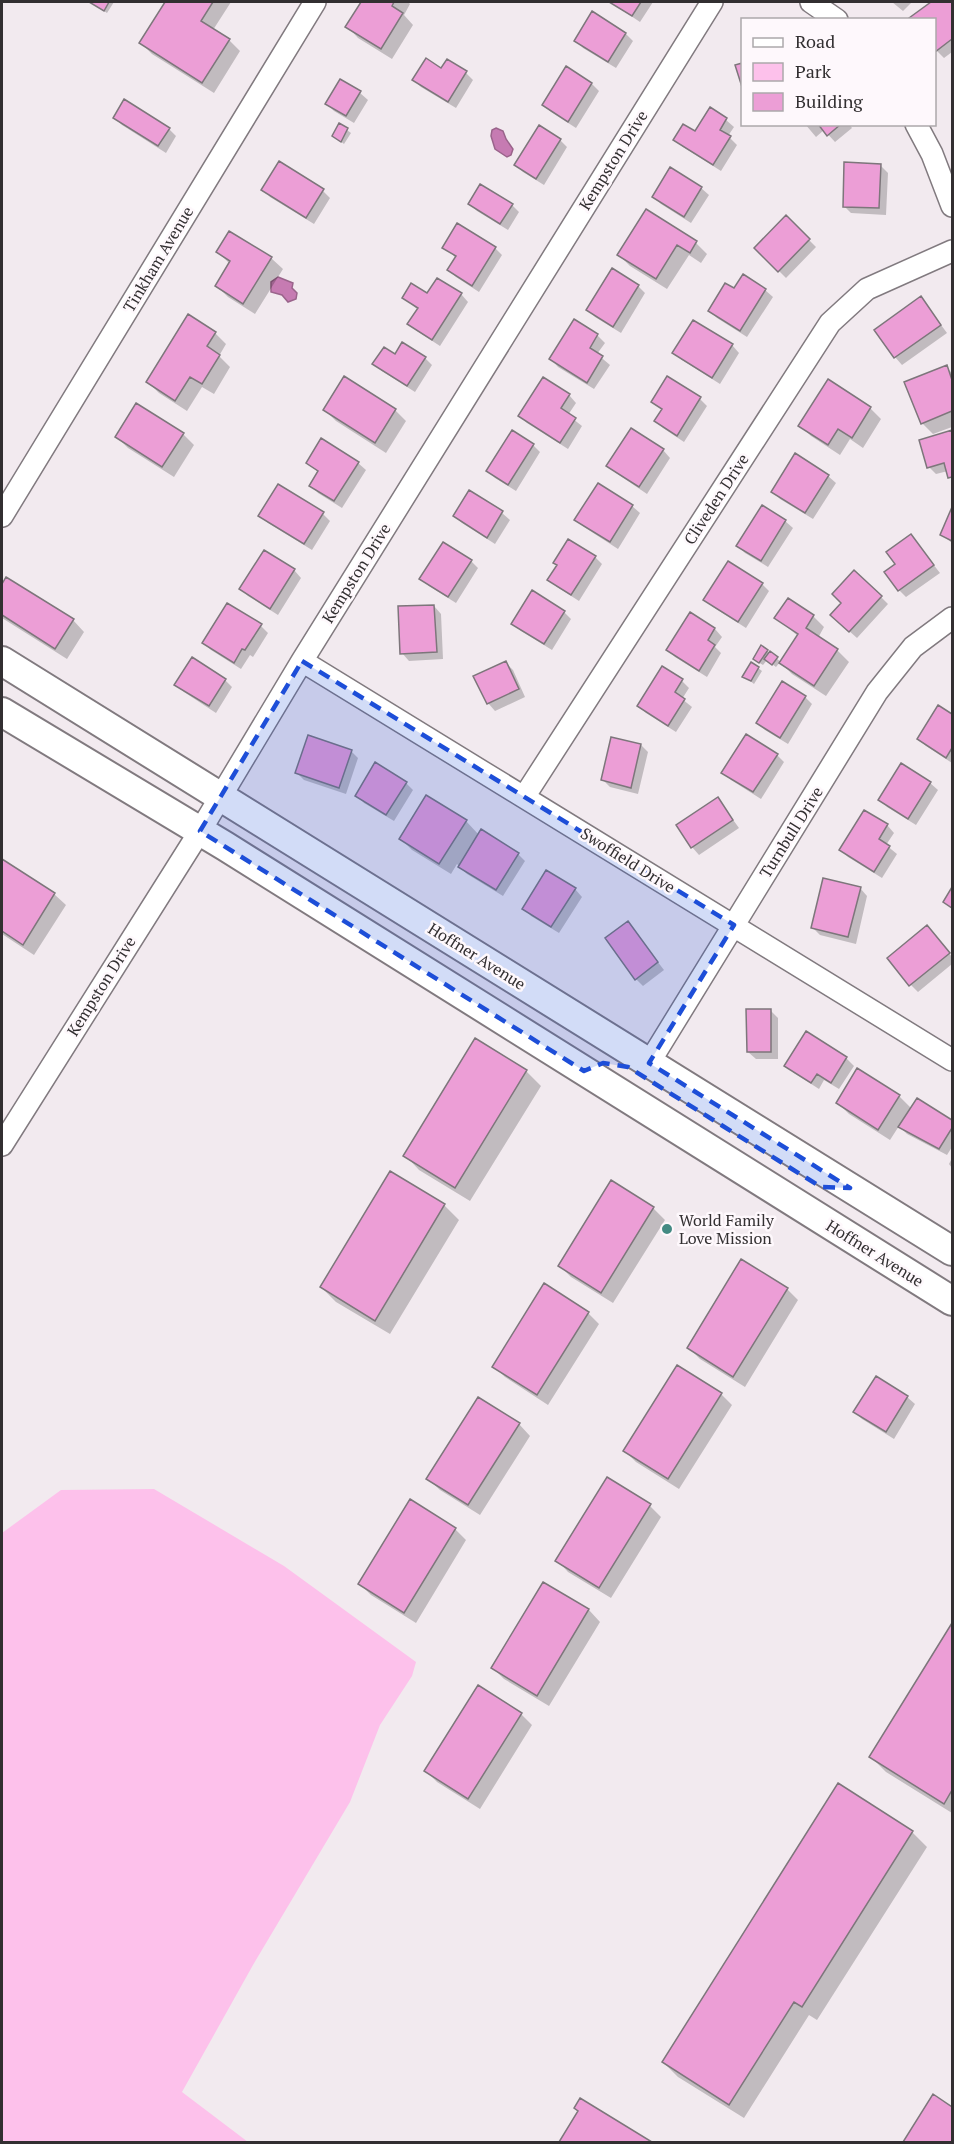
<svg xmlns="http://www.w3.org/2000/svg" width="954" height="2144" viewBox="0 0 954 2144" font-family="'PT Serif',serif">
  <style>
    .green { fill: #fdc1eb }
    .water { fill: #c67bb2; stroke: #9a648b; stroke-width: 1.5 }
    .shadow { fill: #0003 }
    .building { fill: #ec9ed6; stroke: #7d767b; stroke-width: 1.5 }
    .lines { fill: none; stroke-linecap: round; stroke-linejoin: round }
    .street-casing { stroke: #817a7f; stroke-width: 24 }
    .secondary-casing { stroke: #817a7f; stroke-width: 32 }
    .street { stroke: #fff; stroke-width: 21 }
    .secondary { stroke: #fff; stroke-width: 28 }
    .marked { fill: #1d4ed8; fill-opacity: 0.2; stroke: #1d4ed8; stroke-width: 4.5; stroke-dasharray: 12 8; stroke-linejoin: round }
    .poi-dot { fill: #438a83; stroke: #fef8fc; stroke-width: 2 }
    .labels { text-anchor: middle; dominant-baseline: central; stroke-width: 5; stroke-linejoin: round; paint-order: stroke }
    .street-label { font-size: 16px; fill: #322f31; stroke: #fef8fc }
    .poi-label { font-size: 16px; fill: #322f31; stroke: #fef8fc; text-anchor: start }
  </style>
  <rect width="100%" height="100%" fill="#f2eaef"/>
  <path class="green" d="M154,1489L284,1566L416,1662L412,1676L380,1725L350,1802L253,1965L182,2092L248,2142H2V1533L61,1490Z"/>
  <path class="water" d="M496,128L503,131L506,139L513,149L511,155L507,157L495,149L491,136L492,130Z
    M278,277L293,283L292,288L297,293L296,299L288,302L282,295L271,292V282Z"/>
  <path class="shadow" d="M91,2H114L107,13Z
    M166,2H231L213,30L229,40L240,51L214,93L152,54L141,43Z
    M363,2H408L410,4L404,15L413,25L392,59L358,38L347,26Z
    M610,2H653L640,22Z
    M892,2H912L903,11Z
    M933,2H945L948,4L950,2L952,4V52L944,58L934,48V20L912,18Z
    M593,14L626,34L633,41L616,68L583,48L576,40Z
    M442,70L466,73L473,80L456,108L421,87L414,80Z
    M341,81L360,93L368,100L354,123L334,111L327,104Z
    M592,84L599,91L576,128L551,112L543,105Z
    M710,109L726,120L734,127L728,136L737,145L721,171L683,147L675,140L695,133Z
    M115,118L169,129L176,136L166,153L122,125Z
    M805,124H849L852,128L835,142L824,130L816,137Z
    M340,125L351,133L344,144L334,136Z
    M560,140L567,147L544,185L523,172L516,165Z
    M880,165L888,173L886,215L851,213L844,206Z
    M701,188L709,195L691,223L661,204L654,197Z
    M263,189L323,191L330,198L314,224L270,197Z
    M470,204L512,205L519,212L508,230L477,211Z
    M646,211L696,243L707,254L701,263L689,255L667,289L630,266L619,255Z
    M786,217L816,247L786,278L756,248Z
    M230,233L271,258L283,269L255,314L228,297L217,286L230,264L218,252Z
    M444,247L495,248L502,255L479,292L456,277L449,270L456,258Z
    M638,286L645,293L621,333L595,317L588,310Z
    M734,290H765L773,297L747,337L717,318L710,311Z
    M461,294L468,302L440,346L417,331L409,324L418,310L404,298Z
    M921,298L947,333L902,365L895,357Z
    M575,321L597,335L605,343L597,354L610,365L594,389L558,367L551,359Z
    M215,333L226,344L219,356L230,367L214,394L202,387L187,411L159,393L148,382Z
    M732,345L739,353L720,384L682,360L674,353Z
    M395,356L425,358L432,365L415,392L382,371L374,364Z
    M946,367L952,373V427L933,434L922,423Z
    M828,381L870,408L881,419L863,448L850,439L840,455L811,436L800,425Z
    M569,395L576,403L568,415L582,426L568,449L527,423L520,416Z
    M700,399L707,406L684,442L663,428L656,421L662,410L653,402Z
    M325,410H395L406,421L386,453L336,421Z
    M952,432V480L948,471L936,474L929,467L921,441Z
    M183,434L194,445L174,477L128,448L117,437Z
    M533,445L540,452L516,491L495,478L488,471Z
    M663,450L670,458L647,494L616,473L608,466Z
    M308,463H358L366,470L342,508L318,493L311,485L319,473Z
    M828,476L836,483L813,519L780,499L773,491Z
    M598,485L632,506L640,513L618,549L584,527L576,520Z
    M470,492L502,513L510,520L495,544L462,523L455,516Z
    M762,507L785,521L793,528L768,567L745,553L738,546Z
    M952,511V543L941,534Z
    M323,514L330,521L312,550L268,523L260,516Z
    M911,536L940,573L906,597L899,590L897,564Z
    M595,557L602,564L579,601L557,587L549,580Z
    M471,561L478,568L456,603L429,586L421,579Z
    M294,570L301,578L278,615L248,596L241,589Z
    M7,579L73,620L84,632L67,659L2,618V587Z
    M762,584L769,591L746,628L713,607L705,600Z
    M881,597L888,604L857,638L839,622Z
    M434,606L441,614L443,659L409,661L402,653Z
    M564,612L571,619L552,650L521,631L513,624Z
    M690,614L715,629L722,637L715,647L721,653L707,677L675,657L668,650Z
    M813,616L824,627L818,638L837,650L849,662L826,696L792,674L780,662L776,667L767,660L763,665L758,662L767,651L781,662L798,636L776,618Z
    M261,626L268,633L253,657L250,655L241,669L211,650L204,643Z
    M506,663L513,670L525,697L495,711L488,703Z
    M758,668L762,671L754,684L744,676Z
    M225,680L232,687L216,713L184,692L176,685Z
    M682,681L689,688L682,699L692,707L676,732L646,713L639,706Z
    M805,697L812,704L788,744L765,730L758,723Z
    M939,708L952,716V763L926,746L919,739Z
    M641,745L648,752L638,794L610,787L603,780Z
    M351,751L358,758L346,794L304,780L297,773Z
    M777,755L784,762L761,799L731,780L723,772Z
    M406,783L413,790L394,821L364,803L357,795Z
    M930,783L938,790L916,825L887,807L880,799Z
    M718,799L739,828L699,855L692,847Z
    M466,821L479,835L518,854L525,861L503,896L467,874L457,864L451,874L412,850L401,839Z
    M887,825L894,833L886,845L897,854L882,878L848,857L841,850Z
    M2,861L54,894L66,905L34,955L2,934Z
    M860,888L867,896L856,944L820,935L813,928Z
    M575,889L582,897L559,933L531,916L524,908Z
    M628,923L664,970L643,986L636,979Z
    M934,935L952,957V964L918,992L911,985Z
    M771,1011L778,1018V1059H756L748,1052Z
    M807,1033L846,1058L854,1066L839,1089L824,1080L819,1089L794,1073L786,1066Z
    M526,1071L541,1086L470,1201L419,1170L405,1155Z
    M899,1096L912,1109L917,1100L952,1122V1147L947,1155L907,1134L899,1126L890,1140L849,1114L838,1103Z
    M952,1158V1168L949,1164Z
    M391,1173L444,1205L459,1220L390,1334L336,1302L321,1287Z
    M611,1182L653,1208L665,1220L613,1303L571,1277L560,1266Z
    M787,1289L798,1300L745,1387L700,1359L689,1348Z
    M588,1313L599,1324L548,1405L505,1377L494,1366Z
    M876,1378L907,1397L915,1404L894,1439L862,1419L855,1412Z
    M721,1394L732,1405L679,1489L636,1462L625,1451Z
    M479,1399L519,1424L530,1436L480,1515L440,1490L428,1479Z
    M650,1506L661,1517L611,1598L568,1572L557,1560Z
    M455,1529L466,1540L416,1623L371,1595L360,1584Z
    M543,1584L589,1610L600,1622L549,1706L504,1679L493,1668Z
    M952,1626V1813L886,1772L871,1757Z
    M521,1714L532,1725L480,1809L437,1782L426,1771Z
    M912,1832L927,1847L817,2020L809,2015L744,2118L678,2077L663,2062Z
    M933,2096L952,2109V2142H904Z
    M580,2100L649,2142H560L579,2112Z"/>
  <path class="building" d="M89,2H109L104,11Z
    M165,2H213L201,21L230,39L202,83L139,43Z
    M361,2H394L392,6L403,13L381,49L345,27Z
    M609,2H641L632,16Z
    M931,2H951L952,3V39L935,52L934,20H911L909,18Z
    M592,11L626,33L608,62L574,41Z
    M426,58L441,68L447,59L467,71L448,102L412,80Z
    M742,63V87L735,65Z
    M566,66L592,83L568,122L542,105Z
    M340,79L361,91L346,116L325,104Z
    M124,99L170,128L158,146L113,118Z
    M710,107L727,118L720,130L731,136L713,165L673,140L683,124L695,131Z
    M339,123L348,128L341,142L332,136Z
    M818,124H841L827,136Z
    M539,125L561,139L536,179L514,165Z
    M279,161L324,189L306,218L261,190Z
    M844,162L881,164L879,208L843,207Z
    M670,167L702,187L684,217L652,197Z
    M480,184L513,204L500,224L468,204Z
    M646,209L697,241L690,253L677,245L656,279L617,255Z
    M786,215L810,239L778,272L754,248Z
    M457,223L496,247L472,286L447,270L456,256L442,248Z
    M229,231L272,257L243,304L215,286L230,261L216,252Z
    M612,268L639,285L613,327L586,310Z
    M743,274L766,289L740,331L708,311L725,283L734,288Z
    M437,278L462,293L432,340L407,324L418,308L402,298L411,283L427,293Z
    M921,296L941,325L894,358L874,330Z
    M188,314L216,332L207,346L220,355L202,384L190,377L175,401L146,382Z
    M574,319L598,334L590,348L603,356L587,383L549,359Z
    M693,320L733,344L712,378L672,353Z
    M402,342L426,357L407,386L372,364L384,347L395,354Z
    M947,365L952,380V411L921,424L904,382Z
    M344,376L396,409L375,443L323,410Z
    M667,376L701,397L677,436L654,421L662,409L651,402Z
    M543,377L570,394L561,408L576,418L560,443L518,416Z
    M828,379L871,407L852,438L838,429L828,445L798,426Z
    M136,403L184,433L162,467L115,437Z
    M631,428L664,449L639,487L606,466Z
    M512,430L534,444L508,485L486,471Z
    M952,430V477L948,478L944,463L927,468L919,440Z
    M321,438L359,462L334,501L309,486L318,471L306,463Z
    M795,453L829,475L805,513L771,492Z
    M598,483L633,505L610,542L574,520Z
    M278,484L324,512L304,544L258,516Z
    M469,490L503,511L487,538L453,516Z
    M762,505L786,520L761,561L736,546Z
    M952,507V541L940,535Z
    M911,534L934,565L898,591L884,572L895,564L886,552Z
    M568,539L596,556L571,595L547,580L557,565L553,563Z
    M443,542L472,560L448,597L419,579Z
    M264,550L295,569L270,609L239,589Z
    M728,561L763,583L738,622L703,600Z
    M854,570L882,596L849,632L830,615L841,603L832,594Z
    M6,577L74,619L55,649L2,615V584Z
    M532,590L565,611L544,644L511,624Z
    M788,598L814,615L806,628L838,649L814,686L779,663L798,634L774,618Z
    M227,603L262,624L245,650L242,649L234,663L202,643Z
    M434,605L437,652L400,654L398,606Z
    M690,612L715,628L708,640L715,645L699,671L666,650Z
    M761,645L768,650L759,663L753,659Z
    M770,651L778,657L772,665L764,659Z
    M192,657L226,679L209,706L174,685Z
    M506,661L519,689L487,704L473,676Z
    M751,662L759,667L751,681L742,677Z
    M662,666L683,679L675,692L685,699L668,726L637,706Z
    M782,681L806,696L780,738L756,723Z
    M938,705L952,714V748L946,758L917,739Z
    M746,734L778,754L753,792L721,773Z
    M308,735L352,750L339,788L295,773Z
    M611,737L641,744L631,788L601,780Z
    M375,762L407,782L386,815L355,796Z
    M901,763L931,782L908,819L878,800Z
    M426,795L467,820L439,864L399,839Z
    M718,797L733,820L691,848L676,825Z
    M864,810L888,824L879,839L890,846L874,872L839,850Z
    M481,829L519,853L496,890L458,867Z
    M2,859L55,893L23,945L2,931Z
    M546,870L576,888L551,927L522,909Z
    M823,878L861,887L848,937L811,928Z
    M952,887V908L943,902Z
    M628,921L658,962L635,980L605,938Z
    M927,925L950,953L909,986L887,958Z
    M746,1009H771V1052H747Z
    M806,1031L847,1057L831,1083L817,1074L811,1083L784,1066Z
    M475,1038L527,1070L455,1188L403,1156Z
    M857,1068L900,1095L878,1130L836,1103Z
    M917,1098L952,1120V1128L939,1149L898,1127Z
    M390,1171L445,1204L375,1321L320,1287Z
    M611,1180L654,1207L601,1293L558,1266Z
    M741,1259L788,1288L733,1377L687,1348Z
    M544,1283L589,1312L537,1395L492,1367Z
    M677,1365L722,1393L668,1479L623,1451Z
    M876,1376L908,1396L886,1432L853,1412Z
    M478,1397L520,1423L468,1505L426,1479Z
    M607,1477L651,1504L599,1588L555,1561Z
    M410,1499L456,1528L404,1613L358,1584Z
    M543,1582L589,1609L537,1696L491,1668Z
    M952,1623V1790L944,1804L869,1757Z
    M478,1685L522,1713L468,1799L424,1771Z
    M838,1783L913,1831L802,2007L794,2002L729,2105L662,2062Z
    M933,2094L952,2107V2142H903Z
    M580,2098L652,2142H559L578,2111L574,2108Z"/>
  <g class="lines">
    <defs>
      <path id="street" d="M811,2L837,20
        M916,124L932,154L952,206
        M2,516L315,2
        M302,661L952,1060
        M524,797L830,323L867,289L952,251
        M649,1063L877,692L913,647L952,618
        M2,1145L200,831L302,661L712,2"/>
      <path id="secondary" d="M2,661L952,1251
        M2,712L225,846L952,1301"/>
    </defs>
    <use href="#street" class="street-casing"/>
    <use href="#secondary" class="secondary-casing"/>
    <use href="#street" class="street"/>
    <use href="#secondary" class="secondary"/>
  </g>
  <path class="marked" d="M302,661L734,925L649,1063L850,1188L821,1187L628,1067L603,1063L584,1071L200,831Z"/>
  <circle class="poi-dot" cx="667" cy="1229" r="6"/>
  <g class="labels">
    <g class="street-label">
      <text transform="translate(613 160) rotate(-58)">Kempston Drive</text>
      <text transform="translate(158 259) rotate(-59)">Tinkham Avenue</text>
      <text transform="translate(716 499) rotate(-57)">Cliveden Drive</text>
      <text transform="translate(356 573) rotate(-58)">Kempston Drive</text>
      <text transform="translate(791 832) rotate(-58)">Turnbull Drive</text>
      <text transform="translate(628 860) rotate(32)">Swoffield Drive</text>
      <text transform="translate(477 956) rotate(32)">Hoffner Avenue</text>
      <text transform="translate(101 986) rotate(-58)">Kempston Drive</text>
      <text transform="translate(875 1253) rotate(32)">Hoffner Avenue</text>
    </g>
    <g class="poi-label">
      <text x="679" y="1220">World Family<tspan x="679" dy="18">Love Mission</tspan></text>
    </g>
  </g>
  <rect width="954" height="2144" fill="none" stroke="#322f31" stroke-width="6"/>
  <rect x="741" y="18" width="195" height="108" fill="#fef8fc" stroke="#aca8ab" stroke-width="1.5"/>
  <rect x="753" y="38" width="30" height="9" fill="#ffffff" stroke="#aca8ab" stroke-width="1.5"/>
  <text x="795" y="48" font-size="18" fill="#322f31">Road</text>
  <rect x="753" y="63" width="30" height="18" fill="#fdc1eb" stroke="#aca8ab" stroke-width="1.5"/>
  <text x="795" y="78" font-size="18" fill="#322f31">Park</text>
  <rect x="753" y="93" width="30" height="18" fill="#ec9ed6" stroke="#aca8ab" stroke-width="1.5"/>
  <text x="795" y="108" font-size="18" fill="#322f31">Building</text>
</svg>
